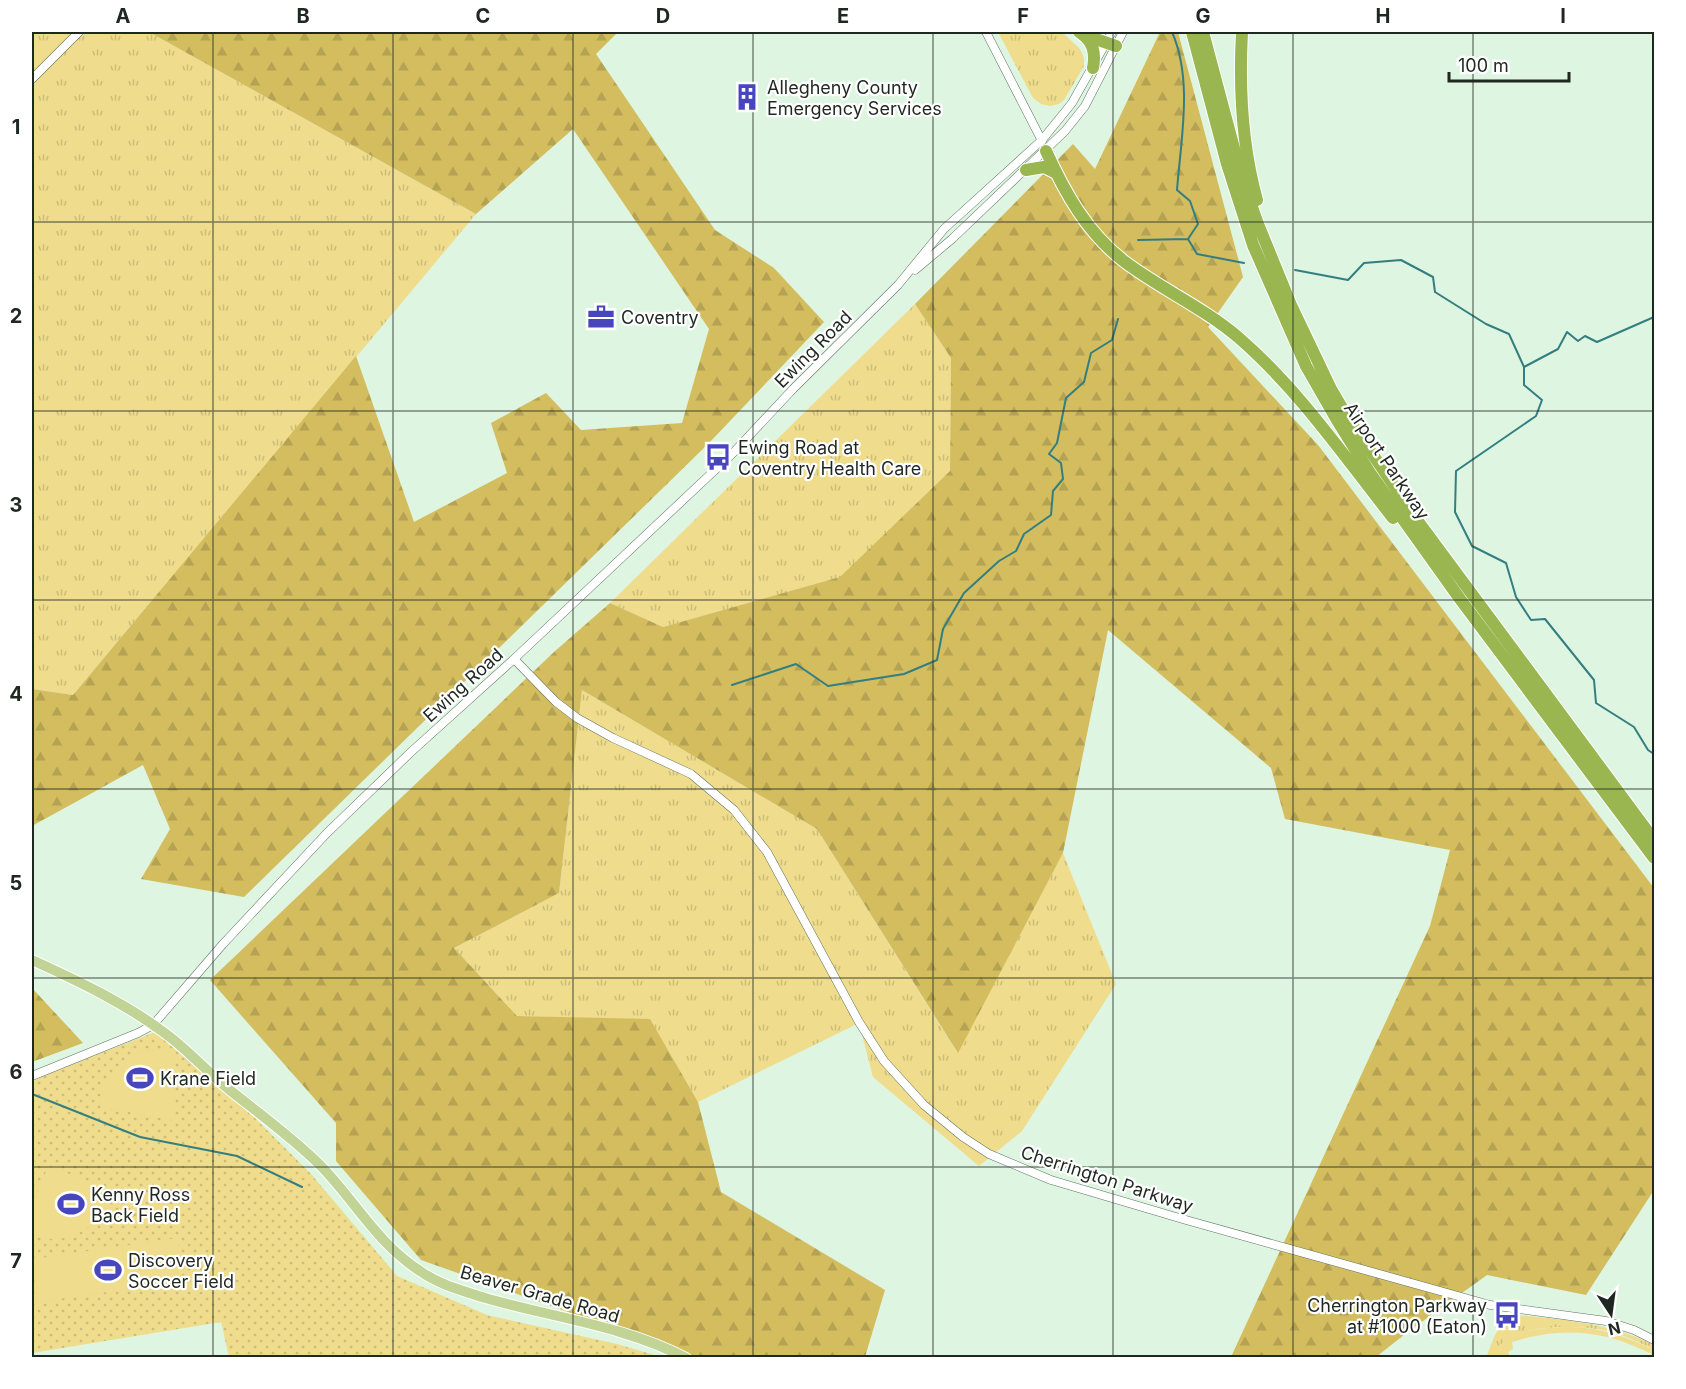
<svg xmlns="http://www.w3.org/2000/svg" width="1686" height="1389" viewBox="0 0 1686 1389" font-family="Inter,sans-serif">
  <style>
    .grass { fill: url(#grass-tufts) }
    .forest { fill: url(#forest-firs) }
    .park { fill: url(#park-dots) }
    .garden { fill: #efdc8c }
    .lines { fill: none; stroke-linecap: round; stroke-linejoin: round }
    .stream { stroke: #337e80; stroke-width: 2 }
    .minor-casing { stroke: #607462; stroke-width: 9 }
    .major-casing { stroke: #fff; stroke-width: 12 }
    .highway-casing { stroke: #fff; stroke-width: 14 }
    .minor { stroke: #fff; stroke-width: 8 }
    .major { stroke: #c2d396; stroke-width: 10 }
    .highway { stroke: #9ab650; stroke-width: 12 }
    .grid { fill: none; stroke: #1f2820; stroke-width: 1.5; stroke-opacity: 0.55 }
    .labels { text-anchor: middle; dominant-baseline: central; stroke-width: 4.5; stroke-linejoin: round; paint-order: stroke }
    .poi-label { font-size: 18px; fill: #1f2820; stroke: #fff; text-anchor: start }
    .street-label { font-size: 18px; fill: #1f2820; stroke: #fff }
    .neatline { fill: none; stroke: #1f2820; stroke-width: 2 }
    .grid-label { font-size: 20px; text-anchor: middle; font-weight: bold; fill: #1f2820 }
  </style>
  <defs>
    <pattern id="grass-tufts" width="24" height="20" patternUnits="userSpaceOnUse" patternTransform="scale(1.5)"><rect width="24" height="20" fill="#efdc8c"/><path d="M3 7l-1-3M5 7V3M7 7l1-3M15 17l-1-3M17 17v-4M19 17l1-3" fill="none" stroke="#ccbd78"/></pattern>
    <pattern id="forest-firs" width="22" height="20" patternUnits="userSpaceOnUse" patternTransform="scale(1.5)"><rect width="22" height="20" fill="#d3bd5f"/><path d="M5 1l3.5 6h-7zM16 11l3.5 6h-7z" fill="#b5a252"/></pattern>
    <pattern id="park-dots" width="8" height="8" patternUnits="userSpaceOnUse" patternTransform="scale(1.5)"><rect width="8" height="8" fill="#efdc8c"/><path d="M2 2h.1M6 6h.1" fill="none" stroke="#ccbd78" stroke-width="1.8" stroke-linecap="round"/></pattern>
  </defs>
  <rect width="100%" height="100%" fill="#def5e1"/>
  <path class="grass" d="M32,32H149L476,214L73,695L32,689Z
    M998,32H1062L1080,49L1084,58V66L1064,100L1059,104L1050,106L1041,104L1033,98Z
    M915,304L951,358L950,471L841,577L663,627L610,603Z
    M582,690L817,829L957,1052L1063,853L1116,984L1022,1131L979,1166L873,1077L859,1023L698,1102L650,1020L517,1016L454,948L559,893Z
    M1507,1314C1560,1320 1606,1321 1654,1345V1350C1639,1342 1624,1335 1607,1331C1582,1325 1524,1324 1504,1342C1498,1346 1498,1351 1496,1357L1486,1358L1494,1337Z"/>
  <path class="forest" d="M149,32H618L596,54L715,230L774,268L824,322L709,443L244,897L141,879L170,829L143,765L32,826V689L73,695L356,356L414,522L507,473L491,423L546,393L581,430L682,423L709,329L573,129L476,214Z
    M1160,32H1178L1243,277L1208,327L1318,445L1654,888V1190L1586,1295L1487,1275L1409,1331L1376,1357H1231L1430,926L1450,850L1285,819L1271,768L1108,630L1063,853L958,1053L817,829L582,690L559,893L454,948L517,1016L650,1019L698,1102L721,1192L885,1290L865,1357H695L421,1260L336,1161V1123L210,980L554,652L610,603L663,627L840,577L950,471L951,358L915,304L1073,144L1095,169Z
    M32,988L83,1043L32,1062Z"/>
  <path class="park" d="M155,1032L251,1114L311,1174L397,1276L487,1315L617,1344L661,1357H229L221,1322L32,1353V1082L45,1075Z"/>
  <path class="garden" d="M166,1048L174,1056L170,1066L176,1121L99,1106L102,1087L115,1068L139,1052Z
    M48,1166L116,1191C102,1225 69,1249 32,1235V1206Z
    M177,1238L183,1281L38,1302L33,1259Z
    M1565,1327C1598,1326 1625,1336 1654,1350V1357H1652L1653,1355C1607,1330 1561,1326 1512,1342L1513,1349L1508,1352L1510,1357H1496C1497,1353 1497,1348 1501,1345C1514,1329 1546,1328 1565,1327Z"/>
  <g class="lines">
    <path class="stream" d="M1172,32C1193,80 1181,138 1177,190L1190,201L1198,224L1188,239L1197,254L1244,263
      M1138,240L1188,239
      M1295,270L1348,280L1364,263L1401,260L1433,277L1435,292L1486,324L1509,334L1524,367V385L1542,400L1536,416L1456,471L1455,512L1472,546L1506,563L1516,597L1531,620L1545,619L1594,680L1596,703L1634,727L1648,750L1654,754
      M1524,367L1558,349L1567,332L1578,341L1585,336L1597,342L1654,317
      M732,685L796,664L828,686L904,674L937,660L943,629L964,593L999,561L1016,551L1024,534L1051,515L1053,491L1063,479L1061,463L1049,454L1057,443L1066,398L1084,382L1091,353L1112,340L1118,319
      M32,1094L140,1137L237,1156L302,1187"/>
    <defs>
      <path id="minor" d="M986,32L1042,141
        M32,79L79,32
        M915,270L952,239L1065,131L1085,106L1123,32
        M514,659L556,702L577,718L613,738L691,774L734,810L767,852L859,1022L884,1061L924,1105L963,1137L989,1154L1051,1180L1186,1220L1490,1305L1606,1321L1634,1330L1654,1340
        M32,1076L138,1033L153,1025L223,944L327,833L411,752L514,659L732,454L793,389L898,285L944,229L1042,140L1072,103L1112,32"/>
      <path id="major" d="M32,960C78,981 125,1003 166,1034C189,1051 208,1073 231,1091C261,1115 293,1138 321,1166C355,1201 378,1244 420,1271C438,1284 461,1290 482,1297C549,1317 623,1325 686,1358"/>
      <path id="highway" d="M1079,32C1093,41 1096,52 1093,68
        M1192,32L1227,164L1253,245L1306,366L1337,420L1370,473L1460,599L1654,858
        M1203,32L1243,182L1258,224L1291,305L1331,389L1348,418L1420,524L1654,840
        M1242,32C1239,87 1242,146 1257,200
        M1084,35L1116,46
        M1046,151C1065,193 1087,233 1125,262C1161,289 1204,308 1239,338C1298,389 1344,456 1393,518
        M1026,170L1044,167L1056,173"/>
    </defs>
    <use href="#minor" class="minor-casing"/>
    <use href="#major" class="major-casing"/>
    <use href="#highway" class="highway-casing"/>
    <use href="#minor" class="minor"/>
    <use href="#major" class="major"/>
    <use href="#highway" class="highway"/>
  </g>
  <path class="grid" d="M213,32V1358M393,32V1358M573,32V1358M753,32V1358M933,32V1358M1113,32V1358M1293,32V1358M1473,32V1358M32,222H1654M32,411H1654M32,600H1654M32,789H1654M32,978H1654M32,1167H1654"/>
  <defs>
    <symbol id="building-bare" viewBox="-9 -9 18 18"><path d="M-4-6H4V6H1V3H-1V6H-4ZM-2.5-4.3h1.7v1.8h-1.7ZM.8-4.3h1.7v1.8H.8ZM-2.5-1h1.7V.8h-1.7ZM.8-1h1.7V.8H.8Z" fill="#4846bc" stroke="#fff" stroke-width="2.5" paint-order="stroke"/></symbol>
    <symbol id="office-bare" viewBox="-9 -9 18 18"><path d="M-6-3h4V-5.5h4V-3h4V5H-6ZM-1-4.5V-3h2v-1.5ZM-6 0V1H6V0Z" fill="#4846bc" stroke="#fff" stroke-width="2.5" paint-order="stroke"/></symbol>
    <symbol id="bus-bare" viewBox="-9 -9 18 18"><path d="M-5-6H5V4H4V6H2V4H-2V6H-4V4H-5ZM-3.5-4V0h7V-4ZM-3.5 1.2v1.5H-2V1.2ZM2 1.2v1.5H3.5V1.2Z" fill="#4846bc" stroke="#fff" stroke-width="2.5" paint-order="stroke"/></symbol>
    <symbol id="stadium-bare" viewBox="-9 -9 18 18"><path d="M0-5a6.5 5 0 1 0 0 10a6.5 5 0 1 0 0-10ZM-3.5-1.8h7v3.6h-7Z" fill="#4846bc" stroke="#fff" stroke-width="2.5" paint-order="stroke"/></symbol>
  </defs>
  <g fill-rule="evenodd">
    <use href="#building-bare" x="728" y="78" width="38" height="38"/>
    <use href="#office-bare" x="582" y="298" width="38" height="38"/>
    <use href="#bus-bare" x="699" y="438" width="38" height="38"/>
    <use href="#stadium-bare" x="121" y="1059" width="38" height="38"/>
    <use href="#stadium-bare" x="52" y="1185" width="38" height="38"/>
    <use href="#stadium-bare" x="89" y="1251" width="38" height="38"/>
    <use href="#bus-bare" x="1488" y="1296" width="38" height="38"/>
  </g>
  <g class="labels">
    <g class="poi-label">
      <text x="767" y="87">Allegheny County<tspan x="767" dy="21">Emergency Services</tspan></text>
      <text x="621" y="317">Coventry</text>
      <text x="738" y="447">Ewing Road at<tspan x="738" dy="21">Coventry Health Care</tspan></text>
      <text x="160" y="1078">Krane Field</text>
      <text x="91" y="1194">Kenny Ross<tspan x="91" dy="21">Back Field</tspan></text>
      <text x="128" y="1260">Discovery<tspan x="128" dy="21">Soccer Field</tspan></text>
      <text x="1487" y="1305" text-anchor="end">Cherrington Parkway<tspan x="1487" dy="21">at #1000 (Eaton)</tspan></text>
    </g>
    <g class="street-label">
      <text transform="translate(813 349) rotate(-45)">Ewing Road</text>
      <text transform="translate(1387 461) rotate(56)">Airport Parkway</text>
      <text transform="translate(463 685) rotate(-42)">Ewing Road</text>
      <text transform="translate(1107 1179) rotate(18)">Cherrington Parkway</text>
      <text transform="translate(540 1294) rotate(16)">Beaver Grade Road</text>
    </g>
  </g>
  <rect width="1686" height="1389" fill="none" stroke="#ffffff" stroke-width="66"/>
  <g transform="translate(1611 1314) rotate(167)" stroke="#ffffff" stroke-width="4.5" paint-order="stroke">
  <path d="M0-4.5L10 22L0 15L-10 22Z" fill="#1f2820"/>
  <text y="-9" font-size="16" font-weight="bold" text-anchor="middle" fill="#1f2820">N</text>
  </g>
  <path d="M1449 72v9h120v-9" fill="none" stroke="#1f2820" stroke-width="3"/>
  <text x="1458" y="72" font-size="18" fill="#1f2820" stroke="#ffffff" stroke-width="4.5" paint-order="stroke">100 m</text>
  <rect x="33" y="33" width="1620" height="1323" class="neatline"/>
  <g class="grid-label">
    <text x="123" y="23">A</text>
    <text x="303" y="23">B</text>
    <text x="483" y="23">C</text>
    <text x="663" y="23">D</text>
    <text x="843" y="23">E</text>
    <text x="1023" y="23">F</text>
    <text x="1203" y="23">G</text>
    <text x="1383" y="23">H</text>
    <text x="1563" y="23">I</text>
    <text x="16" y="134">1</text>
    <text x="16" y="323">2</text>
    <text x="16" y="512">3</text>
    <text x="16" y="701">4</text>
    <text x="16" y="890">5</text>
    <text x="16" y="1079">6</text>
    <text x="16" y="1268">7</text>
  </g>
</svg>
